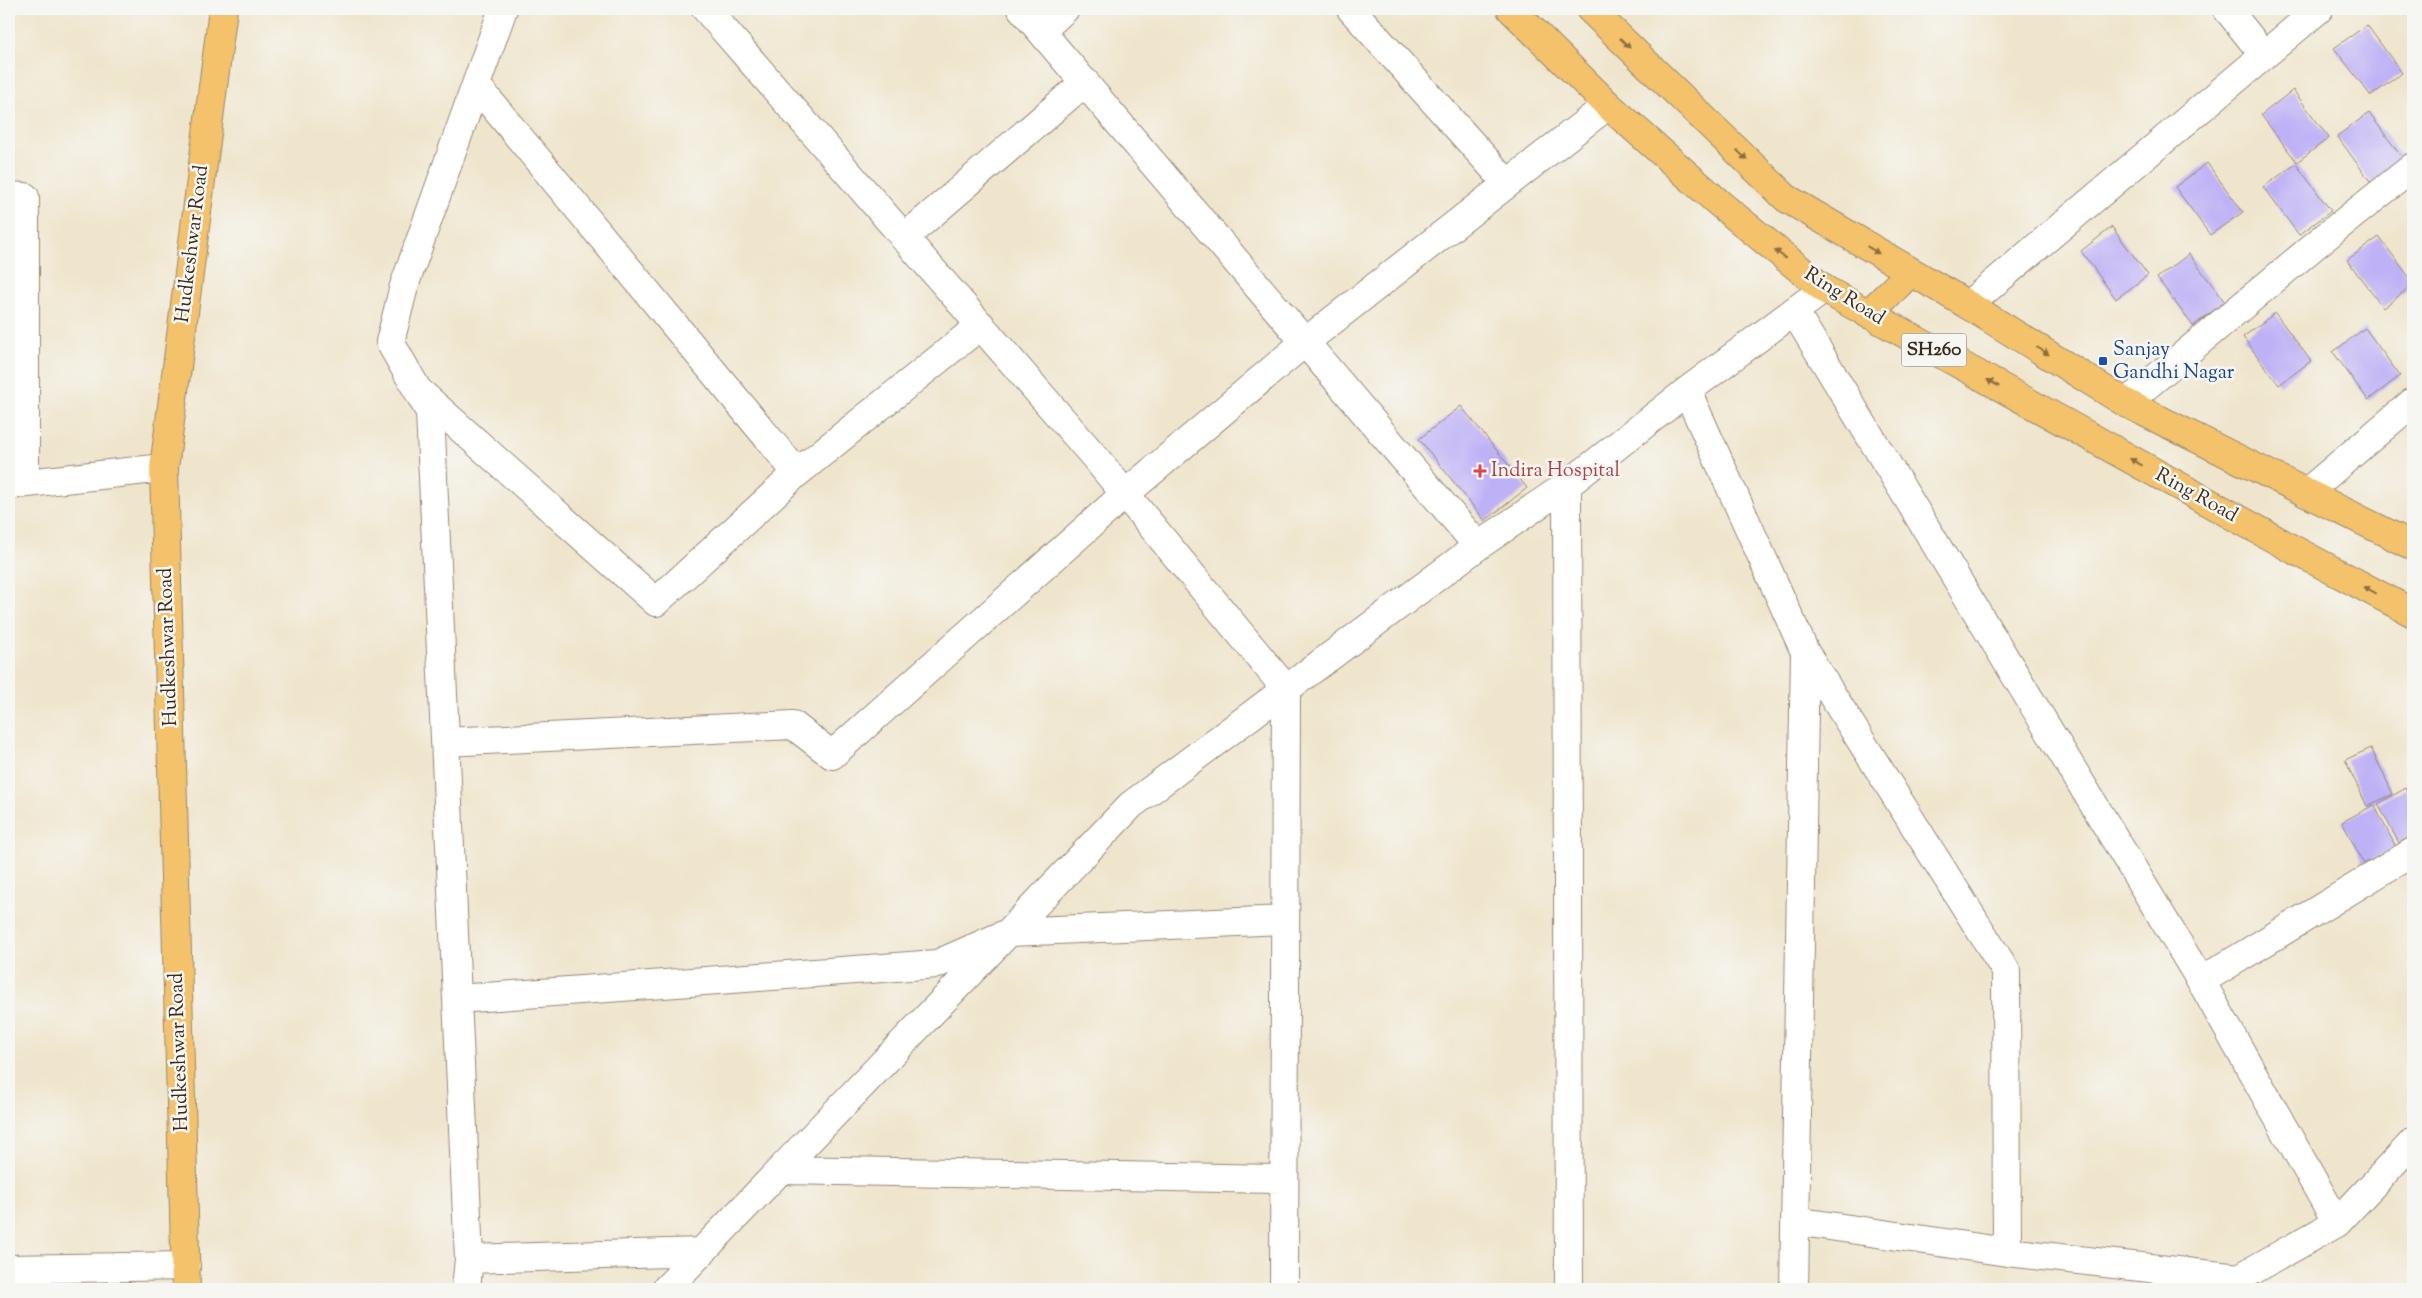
<svg xmlns="http://www.w3.org/2000/svg" width="2422" height="1298" viewBox="0 0 2422 1298" font-family="'Sorts Mill Goudy',serif">
  <style>
    .building { fill: #bfb1f6 }
    .lines { fill: none; stroke-linecap: round; stroke-linejoin: round }
    .minor-casing { stroke: #958875; stroke-width: 30 }
    .major-casing { stroke: #958875; stroke-width: 30 }
    .highway-casing { stroke: #958875; stroke-width: 30 }
    .minor { stroke: #fff; stroke-width: 28 }
    .major { stroke: #f3c26a; stroke-width: 28 }
    .highway { stroke: #f3c26a; stroke-width: 28 }
    .oneway { fill: #8e6e40 }
    .transit-dot { fill: #1a4fb4; stroke: #f6f6f2; stroke-width: 2 }
    .health-dot { fill: #e0444e; stroke: #f6f6f2; stroke-width: 2 }
    .labels { text-anchor: middle; dominant-baseline: central; stroke-width: 5; stroke-linejoin: round; paint-order: stroke }
    .shield { fill: #f6f6f2; stroke: #73675e; stroke-width: 1 }
    .shield-label { font-size: 19px; font-weight: bold; fill: #3b2a1e }
    .street-label { font-size: 20px; fill: #3b2a1e; stroke: #f6f6f2 }
    .transit-label { font-size: 20px; fill: #164399; stroke: #f6f6f2; text-anchor: start }
    .health-label { font-size: 20px; fill: #be3a42; stroke: #f6f6f2; text-anchor: start }
  </style>
  <rect width="100%" height="100%" fill="#f6f6f2"/>
  <filter id="ink" filterUnits="userSpaceOnUse"><feTurbulence type="fractalNoise" baseFrequency=".02" numOctaves="2"/><feDisplacementMap in="SourceGraphic" scale="10" xChannelSelector="R" yChannelSelector="G"/><feConvolveMatrix kernelMatrix="1 2 1 2 8 2 1 2 1" color-interpolation-filters="sRGB"/></filter>
  <filter id="wash" filterUnits="userSpaceOnUse"><feTurbulence type="fractalNoise" baseFrequency=".0096" numOctaves="4" result="noise"/><feDisplacementMap in="SourceGraphic" scale="20" xChannelSelector="R" yChannelSelector="G"/><feGaussianBlur stdDeviation="1.12" result="paint"/><feColorMatrix in="noise" values="0 0 0 0 0 0 0 0 0 0 0 0 0 0 0 0 0 1.4 0 .05"/><feComposite in="paint" operator="in"/></filter>
  <g filter="url(#wash)">
    <rect width="100%" height="100%" fill="#efe5cc"/>
    <g id="blocks">
      <path class="building" d="M2367,25L2402,73L2371,96L2334,48Z
        M2293,90L2329,138L2297,162L2261,115Z
        M2369,113L2404,160L2372,184L2337,136Z
        M2207,163L2243,212L2210,235L2175,187Z
        M2296,164L2331,211L2299,235L2263,187Z
        M2112,227L2148,275L2116,299L2081,251Z
        M2379,237L2413,282V285L2383,308L2347,260Z
        M2189,254L2225,302L2193,326L2157,278Z
        M2275,313L2311,361L2279,385L2243,337Z
        M2365,328L2400,376L2368,400L2333,352Z
        M1461,406L1527,488L1485,521L1419,439Z
        M2371,748L2393,794L2367,806L2345,760Z
        M2406,788L2413,801V835L2399,843L2378,804Z
        M2374,805L2396,847L2364,864L2342,822Z"/>
    </g>
  </g>
  <g filter="url(#ink)">
    <use href="#blocks" fill-opacity="0" stroke="#958875" stroke-width="1"/>
    <g class="lines">
      <defs>
        <path id="minor" d="M706,9L1093,455L1286,689L1284,1289
          M1022,9L1478,546
          M1351,9L1507,183
          M2227,9L2264,55
          M1041,31L1065,9
          M476,85L797,473
          M9,196L25,197V483
          M904,238L1085,82
          M1968,305L2319,9
          M1794,311L2201,981L2337,1223L2239,1278L2007,1252L1795,1221
          M1687,391L1805,652L1794,1289
          M421,393L656,602L797,473L981,325
          M2126,403L2314,246L2413,167
          M9,485L164,468
          M1567,485L1569,1289
          M2306,493L2413,402
          M1805,652L2006,971L2007,1252
          M445,742L793,725L832,755L1125,494L1305,342L1608,105
          M2201,981L2413,852
          M457,999L937,964L1010,932L1285,920
          M781,1170L1284,1179
          M2337,1223L2413,1142
          M469,1259L702,1252
          M9,1269L186,1266
          M466,1289L469,1259L430,412L390,342L404,286L503,9
          M666,1289L1131,805L1478,546L1567,485L1687,391L1824,289"/>
        <path id="major" d="M1868,314L1911,272
          M186,1289L164,468L223,9"/>
        <path id="highway" d="M1511,9L1608,105L1720,204L1824,289L2289,547L2413,613
          M1590,9L1786,198L1968,305L2126,403L2413,546"/>
      </defs>
      <use href="#minor" class="minor-casing"/>
      <use href="#major" class="major-casing"/>
      <use href="#highway" class="highway-casing"/>
      <use href="#minor" class="minor"/>
      <use href="#major" class="major"/>
      <use href="#highway" class="highway"/>
    </g>
    <defs><path id="oneway-solid" d="M-6-.8H1V-3.2L6.5 0L1 3.2V.8H-6Z" transform="scale(1.25)"/></defs>
    <g class="oneway">
      <use href="#oneway-solid" transform="translate(1625 43) rotate(44)"/>
      <use href="#oneway-solid" transform="translate(1742 155) rotate(44)"/>
      <use href="#oneway-solid" transform="translate(1873 250) rotate(31)"/>
      <use href="#oneway-solid" transform="translate(1780 254) rotate(-141)"/>
      <use href="#oneway-solid" transform="translate(2043 351) rotate(32)"/>
      <use href="#oneway-solid" transform="translate(1993 383) rotate(-151)"/>
      <use href="#oneway-solid" transform="translate(2136 462) rotate(-151)"/>
      <use href="#oneway-solid" transform="translate(2370 590) rotate(-152)"/>
    </g>
  </g>
  <rect class="transit-dot" x="2098" y="356" width="10" height="10" rx="2.5"/>
  <path class="health-dot" d="M1477.5 463.5h5v5h5v5h-5v5h-5v-5h-5v-5h5z"/>
  <g class="labels">
    <rect class="shield" x="1901.5" y="333.5" width="65" height="33" rx="4"/>
    <g class="shield-label">
      <text x="1934" y="350">SH260</text>
    </g>
    <g class="street-label">
      <text transform="translate(193 244) rotate(-83)">Hudkeshwar Road</text>
      <text transform="translate(1844 297) rotate(32)">Ring Road</text>
      <text transform="translate(2196 496) rotate(29)">Ring Road</text>
      <text transform="translate(169 647) rotate(-92)">Hudkeshwar Road</text>
      <text transform="translate(180 1052) rotate(-92)">Hudkeshwar Road</text>
    </g>
    <g class="transit-label">
      <text x="2113" y="350">Sanjay<tspan x="2113" dy="23">Gandhi Nagar</tspan></text>
    </g>
    <g class="health-label">
      <text x="1491" y="471">Indira Hospital</text>
    </g>
  </g>
  <rect width="2422" height="1298" fill="none" stroke="#f6f6f2" stroke-width="30"/>
</svg>
